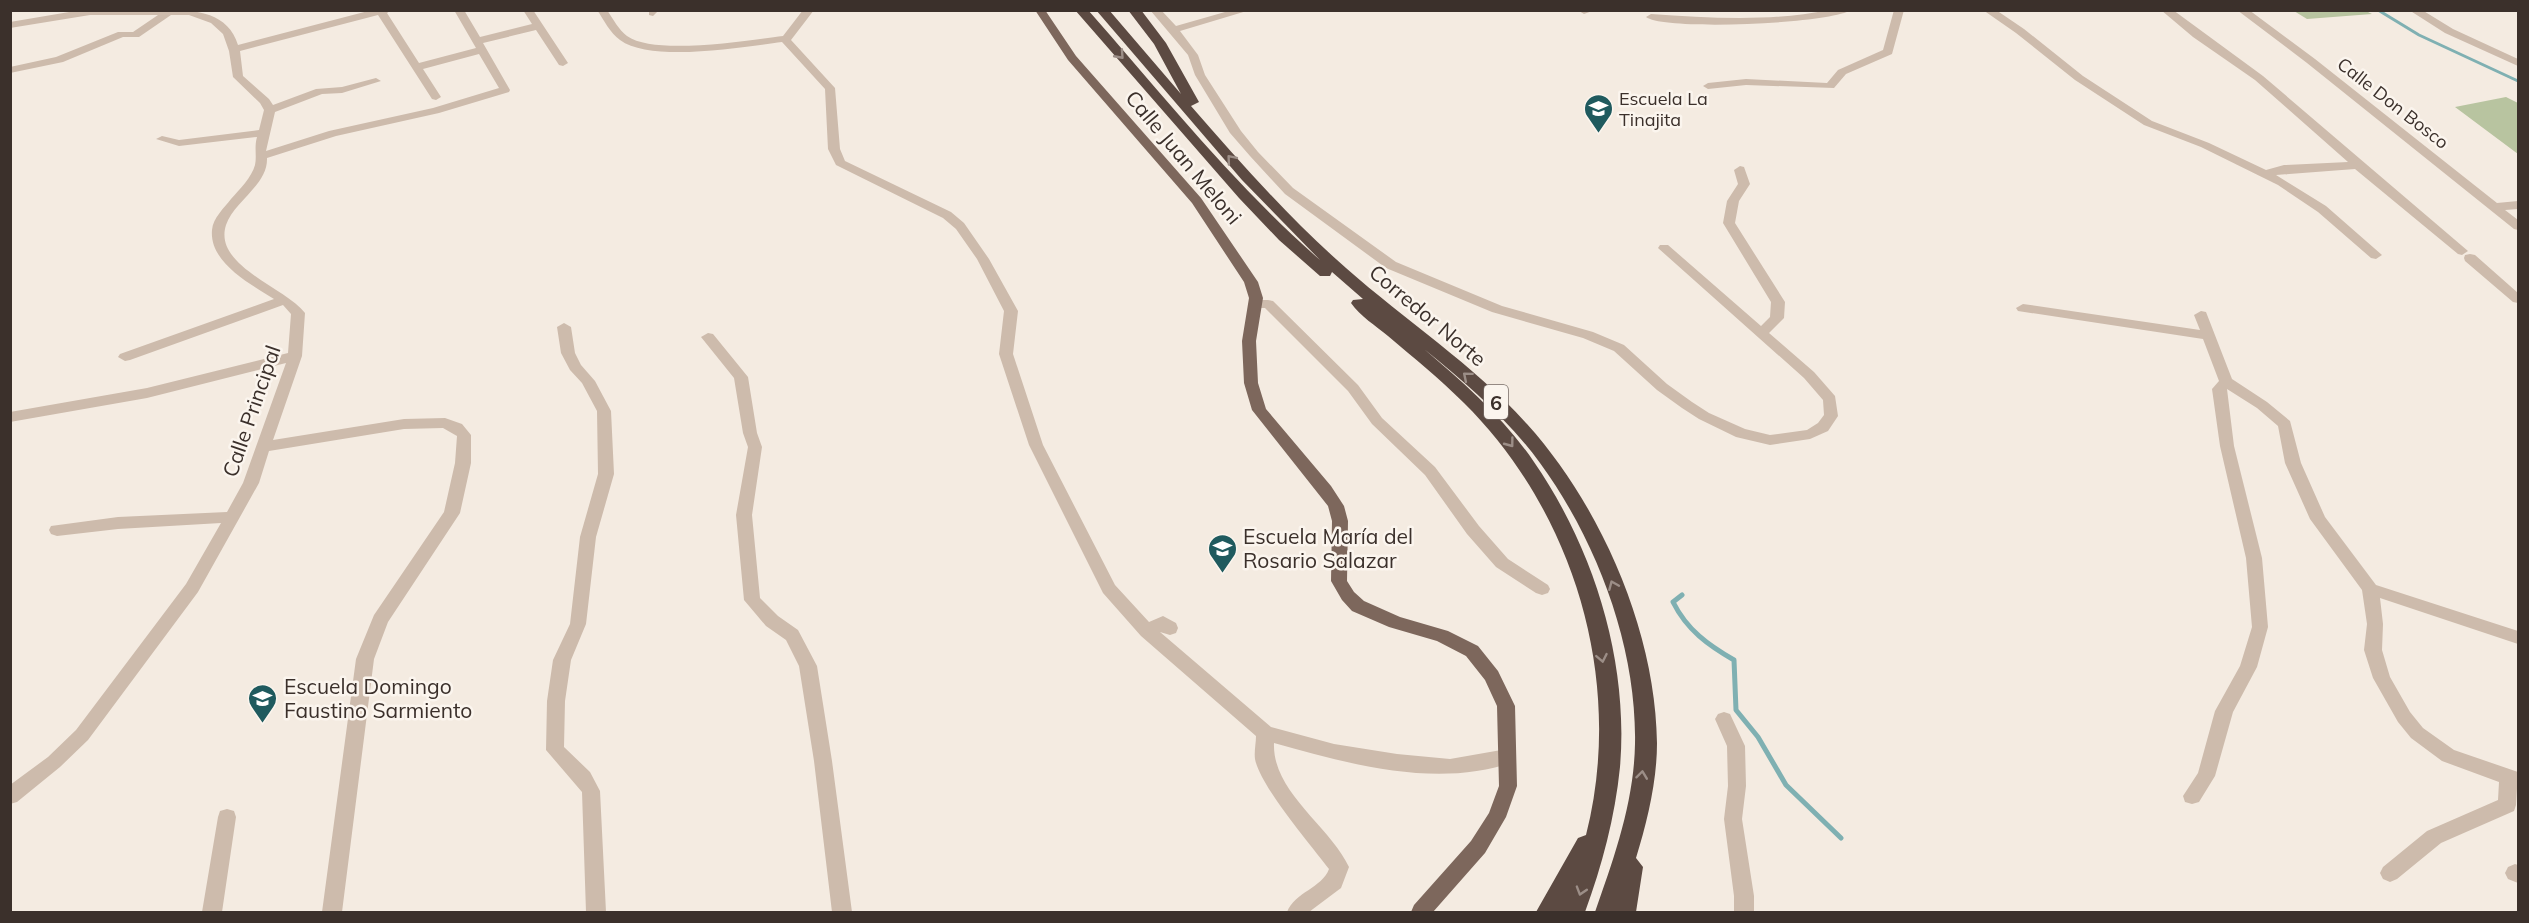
<svg xmlns="http://www.w3.org/2000/svg" width="2529" height="923" viewBox="0 0 2529 923" font-family="Mulish,sans-serif">
  <style>
    .green { fill: #b8c4a0 }
    .lines { fill: none; stroke-linecap: round; stroke-linejoin: round }
    .stream-far1 { stroke: #7fb0b2; stroke-width: 3 }
    .stream { stroke: #7fb0b2; stroke-width: 5 }
    .minor { fill: #cdbbac; fill-rule: evenodd }
    .major { fill: #7d675c; fill-rule: evenodd }
    .highway { fill: #5c4a42; fill-rule: evenodd }
    .oneway { stroke: #9c8e87 }
    .labels { text-anchor: middle; dominant-baseline: central; stroke-width: 5; stroke-linejoin: round; paint-order: stroke }
    .far-poi-label { font-size: 18px; fill: #3b302b; stroke: #fbf5ee; text-anchor: start }
    .far-street-label { font-size: 18px; fill: #3b302b; stroke: #fbf5ee }
    .shield { fill: #fbf5ee; stroke: #756b66; stroke-width: 1.5 }
    .shield-label { font-size: 20px; font-weight: bold; fill: #3b302b }
    .street-label { font-size: 21px; fill: #3b302b; stroke: #fbf5ee }
    .poi-label { font-size: 21px; fill: #3b302b; stroke: #fbf5ee; text-anchor: start }
  </style>
  <rect width="100%" height="100%" fill="#f4ebe1"/>
  <path class="green" d="M2294,11H2366L2372,14L2307,19Z
    M2506,97L2518,103V154L2455,107Z"/>
  <g class="lines">
    <path class="stream-far1" d="M2378,10L2419,35L2518,81"/>
    <path class="stream" d="M1682,595L1673,602C1687,630 1708,645 1734,660L1736,710L1758,737L1786,785L1841,838"/>
    <path class="minor" d="M81,10C102,10 124,10 146,10C179,10 226,5 238,45L372,10H391L387,13L419,63L476,48L454,10H464L480,37L532,24L523,10H533L568,63L563,66L559,65L536,30L483,43L510,90L509,92L439,113L336,136L267,158C268,185 234,201 226,225C213,266 285,287 305,313L302,356L273,440L404,419L445,418L462,424L471,435V463L460,513L388,622L374,659L342,912H322L356,659L374,615L444,512L455,463L457,436L443,428L404,429L269,451L259,483L198,592L88,740L60,767L17,802L10,804V785L48,757L76,730L186,584L221,523L118,529L57,536L51,534L49,530L51,526L118,517L227,512L243,483L286,363L147,398L10,422V412L147,388L288,353L291,314L283,305L130,360L125,361L118,357L120,354L274,299C252,285 209,263 212,230C213,218 224,208 231,199C239,190 252,177 255,165C257,156 254,147 257,137L179,146L156,139L162,136L179,140L259,130L264,110L260,103L233,77L229,51L223,34L211,23L189,15H171L139,37H123L63,62L10,73V67L56,57L118,32H133L158,15H90L10,28V22ZM378,15L432,99L436,100L441,97L423,69L479,54L499,88L433,108L329,131L266,151L275,112L322,94L342,93L381,81L376,78L342,87L316,89L273,105L269,99L243,76L240,51Z
      M597,10H607C613,19 619,30 627,36C655,56 748,40 783,36L803,10H814L791,40L835,88L840,149L845,161L951,212L964,223L989,259L1018,311L1013,354L1043,445L1115,585L1149,622L1163,616L1176,623L1178,628L1176,633L1170,635L1160,632L1271,727L1334,744L1397,754L1450,759L1507,749L1513,752L1516,757L1513,762C1437,789 1349,764 1274,743C1272,792 1330,826 1349,867L1341,888L1309,912H1287C1295,892 1322,888 1329,869C1311,845 1260,786 1255,759C1254,752 1256,743 1256,736L1141,636L1103,593L1029,445L999,354L1004,311L977,259L956,229L943,218L836,165L828,149L825,89L782,42C744,47 651,63 620,40C610,33 604,20 597,10Z
      M649,10H659L653,16L649,15Z
      M1150,10H1161L1176,26L1232,10H1250L1180,31L1198,55L1205,75L1241,131L1258,152L1293,188L1396,262L1502,306L1593,332L1624,345L1667,384L1692,402L1709,413L1745,429L1770,435L1807,430L1818,423L1824,415L1823,400L1804,378L1658,248L1660,245H1668L1761,326L1770,317L1771,302L1723,223L1727,201L1738,184L1734,170L1740,166L1744,167L1750,184L1739,201L1735,223L1785,302L1784,318L1769,333L1814,372L1835,396L1838,416L1828,431L1810,439L1770,445L1736,437L1699,419L1682,408L1657,390L1614,351L1583,338L1492,312L1386,268L1285,194L1250,156L1230,133L1195,75L1188,55Z
      M1595,10L1584,14L1579,11V10Z
      M1829,10H1851C1829,24 1664,31 1646,17L1651,14C1710,18 1770,22 1829,10Z
      M1894,10H1904L1892,54L1846,74L1834,88L1746,85L1708,89L1703,86L1708,83L1746,79L1827,83L1838,70L1883,50Z
      M1983,10H1996L2024,29L2083,76L2152,121L2209,143L2266,170L2284,165L2348,162L2255,80L2193,37L2161,10H2173L2263,76L2468,251L2462,255L2458,254L2355,169L2276,175L2326,206L2382,255L2376,259L2371,258L2318,212L2278,185L2201,147L2144,125L2075,80L2016,33Z
      M2237,10H2249L2315,59L2497,203L2518,201V209L2505,210L2518,220V230L2514,229L2307,63Z
      M2409,10H2422L2453,29L2518,59V66L2445,33Z
      M2470,254L2475,255L2518,293V303L2513,302L2465,261L2464,258L2465,255Z
      M1268,300L1273,301L1358,385L1382,418L1435,467L1479,526L1508,559L1548,585L1550,589L1548,593L1542,595L1536,593L1496,567L1467,534L1425,475L1372,424L1348,391L1265,308H1255L1248,304L1255,300Z
      M2023,304L2200,330L2194,315L2201,311L2206,312L2232,379L2267,402L2290,421L2301,463L2325,517L2376,585L2518,631V644L2380,598L2383,624L2382,650L2390,677L2410,712L2423,728L2454,750L2518,772L2516,805L2514,811L2441,843L2397,879L2390,882L2383,879L2380,873L2383,867L2427,831L2498,800L2499,782L2442,761L2411,738L2398,722L2373,678L2364,650L2367,624L2362,590L2310,519L2285,463L2278,426L2257,408L2227,389L2234,446L2262,558L2268,627L2257,667L2233,712L2215,776L2199,802L2192,804L2185,802L2183,796L2198,773L2215,711L2240,666L2252,627L2246,558L2220,446L2212,389L2219,381L2203,339L2018,311L2016,308Z
      M564,323L571,327L575,353L581,365L595,381L611,411L614,474L596,537L586,624L571,660L565,701L564,747L590,772L600,791L606,912H586L582,792L546,750L547,701L553,660L570,624L580,537L598,474L597,411L582,383L570,370L561,353L557,327Z
      M708,333L713,334L748,377L757,433L762,447L752,515L760,598L778,616L798,630L817,666L832,761L852,912H832L814,761L799,666L786,640L766,626L744,600L736,515L748,447L743,433L734,378L701,337Z
      M1724,712L1730,714L1745,746L1746,786L1742,819L1754,896V912H1734V896L1724,819L1728,786L1727,746L1715,719L1718,714Z
      M227,809L234,811L236,817L222,912H202L218,817L220,811Z
      M2515,864L2518,865V883L2508,879L2505,873L2508,867Z"/>
    <path class="major" d="M1035,10H1045L1076,56L1201,198L1258,282L1263,298L1256,341L1258,383L1266,409L1331,486L1344,506L1348,521L1347,581L1354,592L1364,601L1400,617L1448,631L1478,646L1498,671L1515,706L1517,786L1506,817L1485,853L1433,912H1411L1414,905L1471,841L1489,813L1499,786L1497,706L1485,680L1466,656L1437,641L1389,627L1352,611L1342,600L1331,581L1332,521L1328,506L1252,410L1244,383L1242,341L1249,298L1244,282L1192,203L1068,60Z"/>
    <path class="highway" d="M1075,10H1088C1163,95 1235,186 1320,260L1242,180L1096,10H1109L1181,94L1154,44L1128,10H1141L1166,43L1199,102L1191,106C1240,162 1290,219 1346,268C1406,321 1474,365 1527,424C1601,506 1656,632 1657,743C1657,782 1647,822 1636,858L1643,867L1636,912H1595C1614,858 1634,802 1635,744C1637,647 1597,541 1540,463C1508,419 1466,383 1424,349C1464,383 1504,418 1534,462C1594,549 1629,661 1620,767C1615,817 1602,866 1585,912H1536L1578,838L1586,835C1625,682 1575,513 1464,403C1440,379 1414,358 1388,336C1376,326 1360,316 1351,303L1353,300L1363,299L1332,272L1330,276H1320L1279,240L1239,198Z"/>
  </g>
  <defs><path id="oneway-chevron" d="M-2-3.5L2.5 0L-2 3.5" fill="none" stroke-width="1.6" stroke-linecap="round" stroke-linejoin="round" transform="scale(1.5)"/></defs>
  <g class="oneway">
    <use href="#oneway-chevron" transform="translate(1120 55) rotate(48)"/>
    <use href="#oneway-chevron" transform="translate(1231 159) rotate(-130)"/>
    <use href="#oneway-chevron" transform="translate(1467 376) rotate(-140)"/>
    <use href="#oneway-chevron" transform="translate(1510 443) rotate(53)"/>
    <use href="#oneway-chevron" transform="translate(1613 585) rotate(-113)"/>
    <use href="#oneway-chevron" transform="translate(1602 658) rotate(79)"/>
    <use href="#oneway-chevron" transform="translate(1642 775) rotate(-83)"/>
    <use href="#oneway-chevron" transform="translate(1581 891) rotate(107)"/>
  </g>
  <defs>
    <symbol id="school-pin" viewBox="-11 -11 22 30"><path d="M0 17L-7.5 6A9.5 9.5 0 1 1 7.5 6Z" fill="#1f5a5e" stroke="#fbf5ee"/><path d="M0-5L7-2L0 1L-7-2ZM-4 1L0 2.5L4 1V4Q0 6-4 4Z" fill="#fff"/></symbol>
  </defs>
  <g fill-rule="evenodd">
    <use href="#school-pin" x="1582" y="92" width="33" height="45"/>
    <use href="#school-pin" x="1206" y="532" width="33" height="45"/>
    <use href="#school-pin" x="246" y="682" width="33" height="45"/>
  </g>
  <g class="labels">
    <g class="far-poi-label">
      <text x="1619" y="98">Escuela La<tspan x="1619" dy="21">Tinajita</tspan></text>
    </g>
    <g class="far-street-label">
      <text transform="translate(2393 103) rotate(38)">Calle Don Bosco</text>
    </g>
    <rect class="shield" x="1484" y="385" width="24" height="34" rx="4.5"/>
    <g class="shield-label">
      <text x="1496" y="402">6</text>
    </g>
    <g class="street-label">
      <text transform="translate(1184 157) rotate(50)">Calle Juan Meloni</text>
      <text transform="translate(1428 315) rotate(40)">Corredor Norte</text>
      <text transform="translate(251 411) rotate(-71)">Calle Principal</text>
    </g>
    <g class="poi-label">
      <text x="1243" y="536">Escuela María del<tspan x="1243" dy="24">Rosario Salazar</tspan></text>
      <text x="284" y="686">Escuela Domingo<tspan x="284" dy="24">Faustino Sarmiento</tspan></text>
    </g>
  </g>
  <rect width="2529" height="923" fill="none" stroke="#3b302b" stroke-width="24"/>
</svg>
